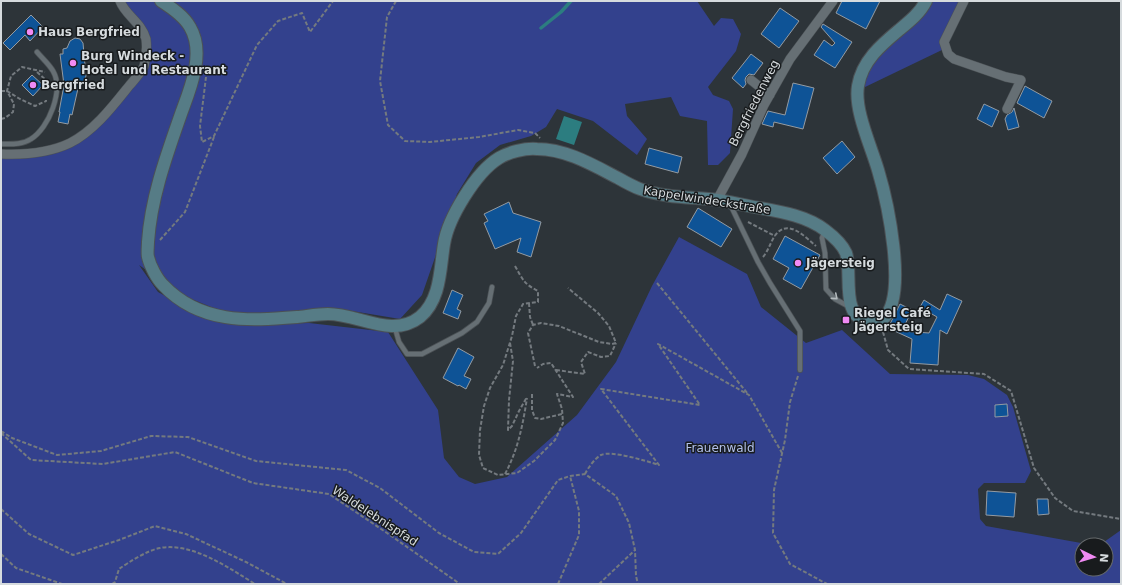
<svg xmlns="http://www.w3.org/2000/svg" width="1122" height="585" viewBox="0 0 1122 585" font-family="'DejaVu Sans',sans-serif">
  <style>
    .green { fill: #33418d; fill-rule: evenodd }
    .water { fill: #2c7d80 }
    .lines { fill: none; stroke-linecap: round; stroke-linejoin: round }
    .stream { stroke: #2c7d80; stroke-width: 3.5 }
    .building { fill: #0e5396; stroke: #949ba2 }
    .lane-casing { stroke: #4b5155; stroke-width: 6 }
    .street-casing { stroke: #4b5155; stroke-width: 10 }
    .secondary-casing { stroke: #4b5155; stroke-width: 14 }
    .path { stroke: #747a7f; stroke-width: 2; stroke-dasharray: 4 2; stroke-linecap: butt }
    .lane { stroke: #666f74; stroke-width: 4.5 }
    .street { stroke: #666f74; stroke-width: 9 }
    .secondary { stroke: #567c86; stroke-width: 12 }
    .oneway { stroke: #b4bbbe }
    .poi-dot { fill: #f18af4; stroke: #181b1d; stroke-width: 1.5 }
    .labels { text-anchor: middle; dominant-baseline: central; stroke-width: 3; stroke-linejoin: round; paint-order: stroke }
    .poi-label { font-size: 12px; font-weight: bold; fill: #d6dbde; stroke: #181b1d; text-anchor: start }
    .street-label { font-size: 12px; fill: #d6dbde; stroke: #181b1d }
    .park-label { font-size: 12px; fill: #b2c0eb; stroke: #181b1d }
  </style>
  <rect width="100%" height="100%" fill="#2d3439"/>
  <path class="green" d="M124,1H697L714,26L721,18L733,19L741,34L736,51L708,87L713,95L729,101L733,109L730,153L718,165H708L707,121L680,116L671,97L625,104L627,116L647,139L637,155L593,121L557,109L546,127L531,136L500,145L476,163L457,194L422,295L400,319L334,308L249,316L216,309L184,296L139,265L158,292L205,318L234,325L309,323L388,332L438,410L444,458L459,477L475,484L507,477L577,415L616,362L652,286L679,237L747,274L761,307L806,343L842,330L890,374L968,375L984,379L1007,395L1013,407L1031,471L1025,483H984L978,489L980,519L986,526L1081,543L1104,542L1121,530V584H1V159L2,157H10L85,136L150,54ZM1082,545H1106V569H1082Z
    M932,1H963L944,49L863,88L870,68L887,46L923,17L932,4Z"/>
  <path class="water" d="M564,116L582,122L574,145L556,139Z"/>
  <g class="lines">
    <path class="stream" d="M541,28L561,12L571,1"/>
  </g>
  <path class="building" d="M842,1H880L866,29L836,13Z
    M780,8L799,21L779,48L761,34Z
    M31,15L43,27L30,41L25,35L10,50L3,43Z
    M823,24L852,42L835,68L814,55L824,40L832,46L835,43L821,27Z
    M75,38L80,39L83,43L86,76L84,81L79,84L72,115L70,114L68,124L58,122L60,112H59L64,85L60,54H63V49L67,48L70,41Z
    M751,54L763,63L754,75L749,74L746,77L745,80L746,84L743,88L732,78Z
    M32,75L43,85L33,96L22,85Z
    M793,83L814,88L803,129L774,122L773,127L762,124L768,111L785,115Z
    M1025,86L1052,101L1044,118L1017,103Z
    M984,104L999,111L992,127L977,119Z
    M1014,108L1019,127L1008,130L1005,119L1007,115L1012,112Z
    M842,141L855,157L837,174L823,158Z
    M649,148L682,157L678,173L645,164Z
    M509,202L513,213L541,222L531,257L517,252L521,238L495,249L484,223L488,221L484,214Z
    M698,208L732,229L721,247L687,227Z
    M785,236L820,255L801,289L783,279L789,268L773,259Z
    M452,290L463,295L457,309L461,311L458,319L443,313Z
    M947,294L962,301L947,334L940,330L938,365L910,363L912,339L888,328L900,304L912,310L902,331L929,333L937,317L920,307L924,300L940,310Z
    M458,348L474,357L464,376L471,379L466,389L459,385L458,386L443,378Z
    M1007,404L1008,416L995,417V405Z
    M987,491L1016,493L1014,517L986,515Z
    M1037,499H1048L1049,514L1038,515Z"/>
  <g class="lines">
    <defs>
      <path id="lane" d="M1,144C11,144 22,145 31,139C49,128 64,90 53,71C49,64 42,58 37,52
        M730,204L758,262L770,283L800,331V370
        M825,230L822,238L825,253L826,289L835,299L848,306
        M395,328L399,342L407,354H422L462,333L477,322L489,303L492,287"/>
      <path id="street" d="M964,1L944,42L948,54L954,59L1006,77L1021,80L1007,109
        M751,80L770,95
        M1,154C24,155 49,153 70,143C94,131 113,106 129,86C134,80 141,73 144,66C146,58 147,47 146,39C142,23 125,15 120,1
        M717,200L742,154L764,105L790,59L833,1"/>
      <path id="secondary" d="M161,1C172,8 184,16 190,27C205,52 191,87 182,111C167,154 151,197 148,242C148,246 147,254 148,257C150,266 157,279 163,285C200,324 248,321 297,317C307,316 318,314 328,314C359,314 392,339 420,317C441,300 440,268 444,244C448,218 476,172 499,158C509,152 525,148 537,149C566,149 593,165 618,178C625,182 632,186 640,189C665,198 692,197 718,200C729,202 739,204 749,206C775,211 804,214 825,230C833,236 842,244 846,253C853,273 839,318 870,322C876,323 880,321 884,318C908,294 887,200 878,170C871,146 854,110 858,86C862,61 881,45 899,30C910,21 920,13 926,1"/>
    </defs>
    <use href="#lane" class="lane-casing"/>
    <use href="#street" class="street-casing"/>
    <use href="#secondary" class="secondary-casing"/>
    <path class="path" d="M396,1L387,17L380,81L388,125L405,141L430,142L479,137L518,130L535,133L540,138
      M37,72L47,81L48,82
      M206,77L200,126L202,142L214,136L257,45L278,21L302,13L310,32L333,1
      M1,91H7L20,99L35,106L46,101V100
      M1,119L5,118L13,112L14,104L7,91L11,76L22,67L45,72
      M748,222L775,236
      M160,240L185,212L214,137
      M763,257C768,251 770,244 774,237C787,217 804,236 816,246
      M515,266C523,280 524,284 538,291V302L523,304L516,316L512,336L503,365L490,388L484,406L480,430L479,455L483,468L498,475L517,473L534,461L555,440L563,423L562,409L557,394L573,397L551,363L543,364L537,368
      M657,283L748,394
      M529,303L530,317L533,325
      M883,332L888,350L909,369L984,374L1011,391L1034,468L1055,498L1073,511L1121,519
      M510,343L513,361L509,400L508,430L512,426L519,411L527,397
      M535,366L528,333L533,325L541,323L559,326L599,342L612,344L616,343L609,326L598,313L568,288
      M556,370L585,374L581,362L588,352L601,357L610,356L616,343
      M798,376L790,402L785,440L774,490L773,533L790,564L827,584
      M532,394V410L535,418L541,419L562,414
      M1,431L12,438L57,455L101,451L151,436L188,437L256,461L346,470L380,488L439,533L474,552L498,554L521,533L558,480L570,476L585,474L616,496L629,523L635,550L636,576L638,584
      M1,433L31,460L103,464L175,452L253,483L329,494L387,533L460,584
      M505,474C518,450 523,424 527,398
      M585,474C588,468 595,458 601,455C612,450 646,461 659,465L601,389L700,405L658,344L749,395L782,453
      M1,509L29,534L73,555L119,540L155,526L186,534L246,562L287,584
      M1,554L16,568L62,584
      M112,584L115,582L119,569C129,562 148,550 160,548C192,542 229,568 255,584
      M558,584L579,535V511L570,476
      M599,584L635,550"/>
    <use href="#lane" class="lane"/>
    <use href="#street" class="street"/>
    <use href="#secondary" class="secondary"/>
  </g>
  <defs><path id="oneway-chevron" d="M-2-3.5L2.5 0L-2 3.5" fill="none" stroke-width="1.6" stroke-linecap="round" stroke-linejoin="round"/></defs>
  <use class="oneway" href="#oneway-chevron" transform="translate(835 297) rotate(40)"/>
  <g class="poi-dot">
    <circle cx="30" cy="32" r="4"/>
    <circle cx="73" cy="63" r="4"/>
    <circle cx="33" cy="85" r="4"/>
    <circle cx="798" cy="263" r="4"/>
    <rect x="842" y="316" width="8" height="8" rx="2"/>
  </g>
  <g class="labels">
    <g class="poi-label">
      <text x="38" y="32">Haus Bergfried</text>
      <text x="81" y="56">Burg Windeck -<tspan x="81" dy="14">Hotel und Restaurant</tspan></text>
      <text x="41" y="85">Bergfried</text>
      <text x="806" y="263">Jägersteig</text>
      <text x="854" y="313">Riegel Café<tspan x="854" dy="14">Jägersteig</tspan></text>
    </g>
    <g class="street-label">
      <text transform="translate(754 103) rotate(-63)">Bergfriedenweg</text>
      <text transform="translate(707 200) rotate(9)">Kappelwindeckstraße</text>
      <text transform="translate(375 516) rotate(33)">Waldelebnispfad</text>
    </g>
    <g class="park-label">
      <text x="720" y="448">Frauenwald</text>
    </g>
  </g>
  <rect width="1122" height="585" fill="none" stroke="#d6dbde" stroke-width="4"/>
  <g transform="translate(1094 557) rotate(95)"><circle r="19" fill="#181b1d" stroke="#64686a"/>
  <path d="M0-3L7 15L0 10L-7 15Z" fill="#f18af4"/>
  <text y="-6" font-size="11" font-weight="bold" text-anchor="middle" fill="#d6dbde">N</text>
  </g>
</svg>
